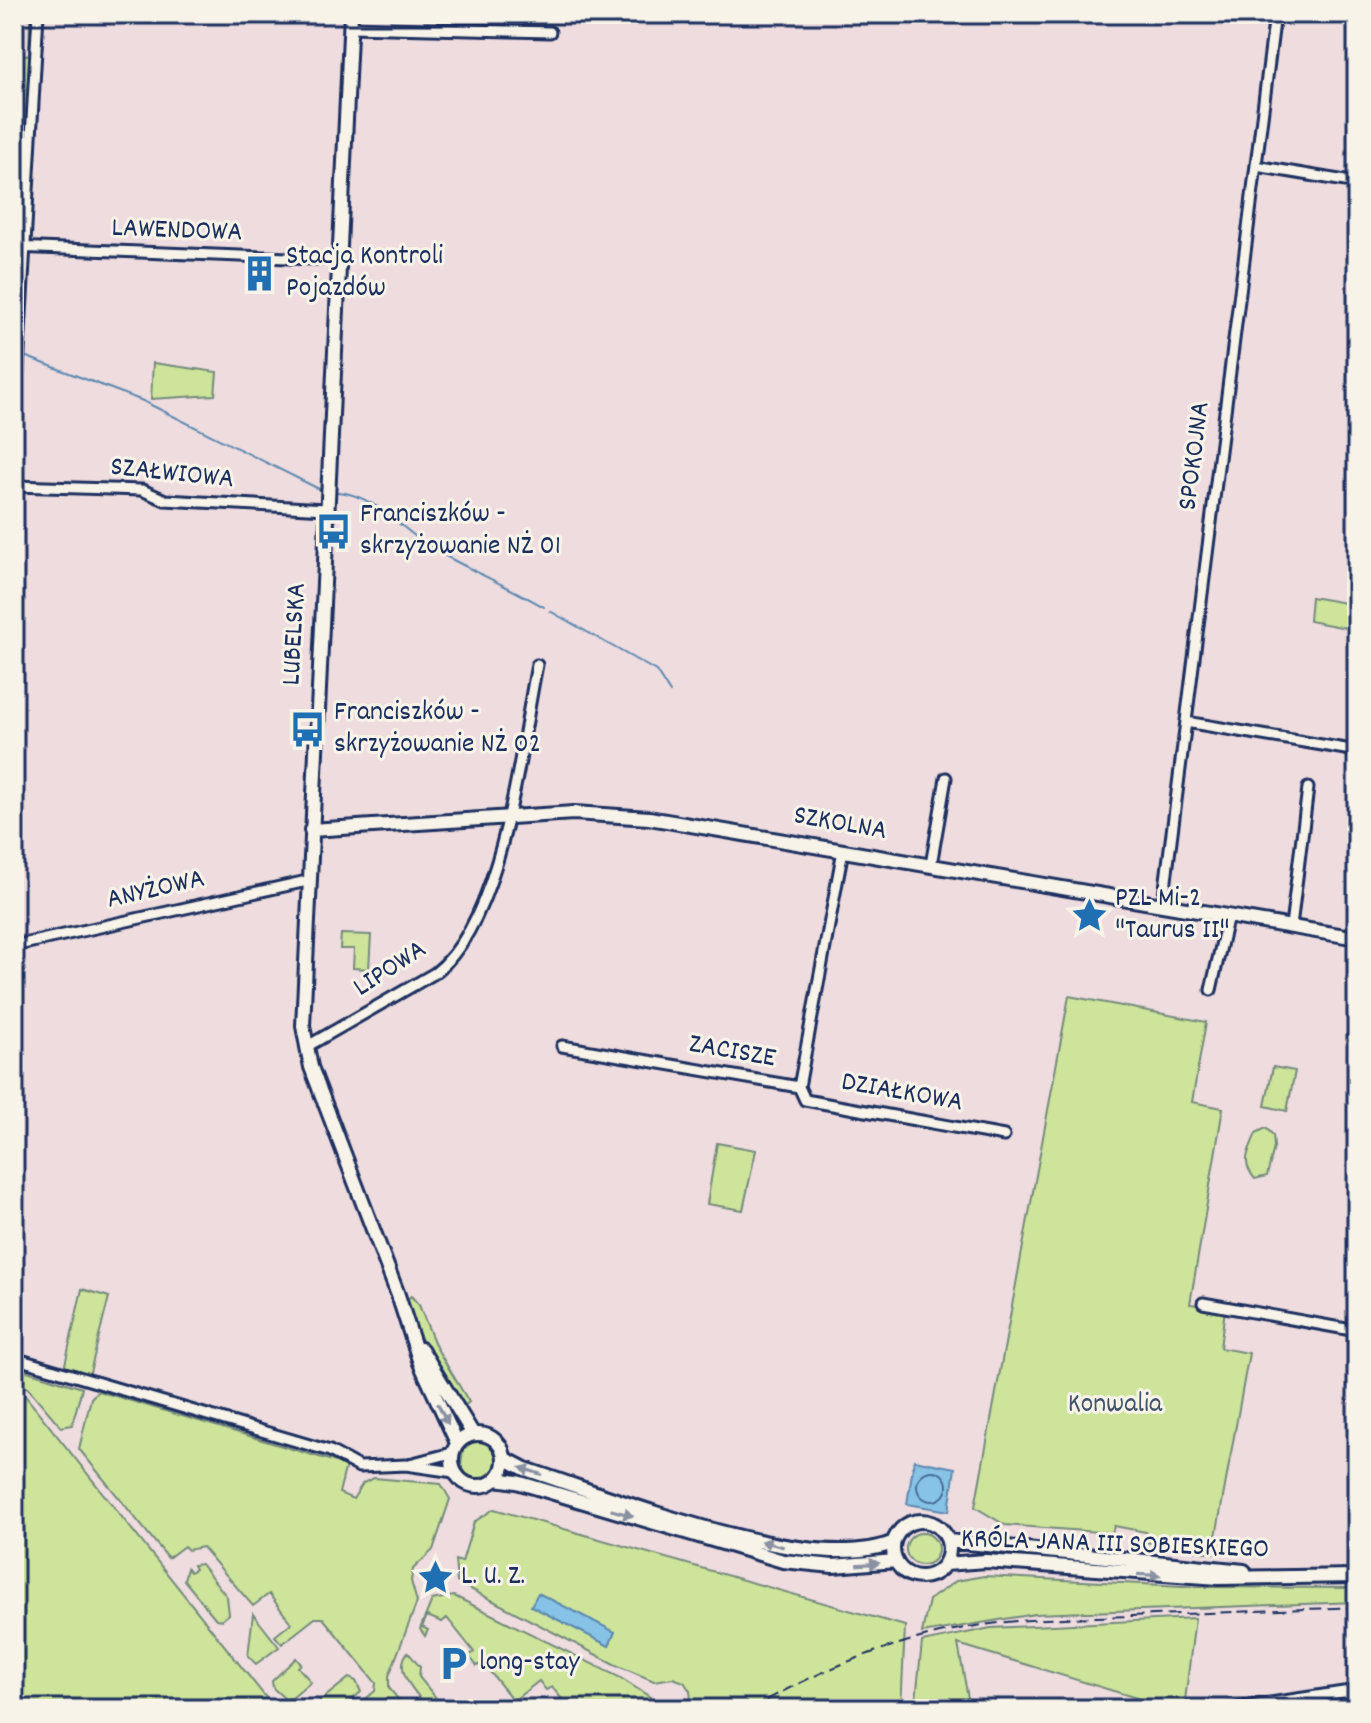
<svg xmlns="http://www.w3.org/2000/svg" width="1371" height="1723" viewBox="0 0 1371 1723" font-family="Dekko,sans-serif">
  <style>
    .green { fill: #cde49a; stroke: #748a7c; stroke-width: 2 }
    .water { fill: #87c3e6; stroke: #5c88b0; stroke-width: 2 }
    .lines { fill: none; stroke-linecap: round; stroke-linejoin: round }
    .shore { stroke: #466a94; stroke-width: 2 }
    .stream { stroke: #5c88b0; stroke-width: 2 }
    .street-casing { stroke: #1b2f5e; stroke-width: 15 }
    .secondary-casing { stroke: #1b2f5e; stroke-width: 18 }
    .street { stroke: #f7f3e8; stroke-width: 9 }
    .secondary { stroke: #f7f3e8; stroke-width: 12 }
    .rail { stroke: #1b2f5e; stroke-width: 2; stroke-dasharray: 12 6; stroke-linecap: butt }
    .oneway { fill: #8991a3 }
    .labels { text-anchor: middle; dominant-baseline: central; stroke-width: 6; stroke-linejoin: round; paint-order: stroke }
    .street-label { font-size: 28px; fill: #1b2f5e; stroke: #f7f3e8 }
    .poi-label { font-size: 28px; fill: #1b2f5e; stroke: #f7f3e8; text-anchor: start }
    .park-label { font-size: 28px; fill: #3f536a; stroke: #f7f3e8 }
  </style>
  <rect width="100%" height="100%" fill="#eedcde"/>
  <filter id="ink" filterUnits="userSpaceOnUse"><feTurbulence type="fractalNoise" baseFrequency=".0125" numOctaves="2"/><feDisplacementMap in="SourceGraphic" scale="16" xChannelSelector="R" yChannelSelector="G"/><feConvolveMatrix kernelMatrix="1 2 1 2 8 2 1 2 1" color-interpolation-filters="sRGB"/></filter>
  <g filter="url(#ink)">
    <path class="green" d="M30,14H35L25,246L14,245V56L29,55Z
      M153,363L217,372L215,395L151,399Z
      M1311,597L1357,605V630L1309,621Z
      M341,934L371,935L369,969L353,968L354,949H340Z
      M1069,996L1206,1022L1192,1102L1223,1108L1190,1304L1225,1309L1220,1348L1249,1353L1213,1553L1145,1542L1146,1532L1114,1526L1112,1533L1005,1525L975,1507Z
      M1273,1067L1295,1071L1287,1111L1265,1106Z
      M1266,1128L1273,1135L1274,1147L1267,1176L1255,1179C1240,1161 1249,1152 1256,1133Z
      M717,1143L756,1150L743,1210L707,1204Z
      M82,1289L109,1297L89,1376L64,1369Z
      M411,1296L419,1305L436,1347L469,1402L461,1409L417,1331L406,1301Z
      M14,1367L82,1388L72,1425L61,1427L28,1388L14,1382Z
      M14,1388L23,1393L275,1709H14Z
      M98,1391L346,1465L339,1493L353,1499L363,1483L374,1478L441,1484L450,1499L433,1550L413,1569L411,1581L417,1602L389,1676V1688L406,1709H354L375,1691L376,1683L323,1618H315L282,1644L275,1636L291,1623L269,1594L253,1606L202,1547L188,1550L184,1546L168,1558L79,1449L91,1398Z
      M478,1440L492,1445L498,1457L494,1475L482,1481L469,1479L461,1465L464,1443Z
      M494,1509L905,1626L901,1709H692L690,1691L684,1682L673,1678L654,1681L616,1665L457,1582L455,1560L462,1562L474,1522Z
      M906 1549a16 16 0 1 1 32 0a16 16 0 1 1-32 0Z
      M201,1564L227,1597L229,1614L222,1620L216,1619L184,1580L187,1568L190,1572L195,1569L193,1565Z
      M984,1576L1202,1587L1357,1588V1602L1035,1614L922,1633L929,1600L956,1581Z
      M454,1596L619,1677L650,1697L655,1709H570L552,1687L546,1690L539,1681L508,1705L512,1699L483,1663L477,1666L469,1656L474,1652L447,1618L442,1622L427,1616L422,1627L428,1630L425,1636L420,1629L432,1600Z
      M253,1614L279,1647L256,1664L248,1656Z
      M1195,1618L1184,1709H1173L958,1644L970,1709H915L922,1642L991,1628Z
      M408,1652L420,1667L419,1677L445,1709H429C417,1694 392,1671 408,1652Z
      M296,1658L301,1664L298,1667L311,1682L292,1698L285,1699L273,1688L272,1681Z
      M349,1678L356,1681L361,1692L341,1709H310Z"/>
    <path class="water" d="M914,1460L955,1468L949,1511L907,1504Z
      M538,1593L615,1632L609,1646L531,1606Z"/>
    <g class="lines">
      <path class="shore" d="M917 1486a15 15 0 1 1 30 0a15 15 0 1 1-30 0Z"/>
      <path class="stream" d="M27,357L143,401L321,490
        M337,492C376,494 405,534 438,552C473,571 509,587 544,607
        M550,611L656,671L670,693"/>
      <defs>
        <path id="street" d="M351,27L550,32
          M1256,166L1357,183
          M14,247L338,260
          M14,439L38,14
          M14,486L142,490L165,500L326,509
          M1186,722L1357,751
          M931,865L946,778
          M1163,904L1275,14
          M1291,926L1308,788
          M14,946L307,881
          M1211,990L1228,915
          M562,1046L799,1087L843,850
          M306,1047L435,973C504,920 520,748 537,665
          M799,1087L805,1100L1004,1136
          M1203,1303L1357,1331
          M14,1358L330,1451L359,1467L406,1465L454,1472
          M413,1463L452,1453
          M1229,1709L1357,1690"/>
        <path id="secondary" d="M351,14L303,1026L311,1067L398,1295L420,1363L457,1443
          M311,830L574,813L649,818L1357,938
          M421,1349L473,1434
          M452 1460a26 26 0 1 1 52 0a26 26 0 1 1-52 0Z
          M504,1458L525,1469C613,1497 811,1578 894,1542
          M496,1479L517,1482L783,1561L833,1566L896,1561
          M893 1549a28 28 0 1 1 56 0a28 28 0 1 1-56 0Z
          M948,1541L1244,1571
          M945,1564L986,1561L1219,1578L1357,1576"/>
      </defs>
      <use href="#street" class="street-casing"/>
      <use href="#secondary" class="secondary-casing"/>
      <use href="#street" class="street"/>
      <use href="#secondary" class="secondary"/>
      <path class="rail" d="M751,1709C813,1673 879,1646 949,1631C1009,1618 1070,1618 1131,1616C1207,1613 1282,1610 1357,1607"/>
    </g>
    <defs><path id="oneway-solid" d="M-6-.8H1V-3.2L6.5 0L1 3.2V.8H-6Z" transform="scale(2)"/></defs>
    <g class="oneway">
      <use href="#oneway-solid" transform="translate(443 1414) rotate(63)"/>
      <use href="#oneway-solid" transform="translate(531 1471) rotate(-162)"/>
      <use href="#oneway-solid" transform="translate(622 1513) rotate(16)"/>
      <use href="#oneway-solid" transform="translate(772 1544) rotate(-166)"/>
      <use href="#oneway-solid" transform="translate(868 1564) rotate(-4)"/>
      <use href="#oneway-solid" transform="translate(1149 1575) rotate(3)"/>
    </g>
  </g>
  <defs>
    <symbol id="building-bare" viewBox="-9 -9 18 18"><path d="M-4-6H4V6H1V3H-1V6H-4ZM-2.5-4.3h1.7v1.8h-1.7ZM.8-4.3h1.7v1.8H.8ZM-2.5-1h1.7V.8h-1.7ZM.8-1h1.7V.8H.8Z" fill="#1f6fb2" stroke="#f7f3e8" stroke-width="2.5" paint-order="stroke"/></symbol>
    <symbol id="bus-bare" viewBox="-9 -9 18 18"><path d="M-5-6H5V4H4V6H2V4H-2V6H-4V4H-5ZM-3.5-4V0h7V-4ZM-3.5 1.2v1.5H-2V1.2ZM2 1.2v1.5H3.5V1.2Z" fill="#1f6fb2" stroke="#f7f3e8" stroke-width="2.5" paint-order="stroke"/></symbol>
    <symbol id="sight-bare" viewBox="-9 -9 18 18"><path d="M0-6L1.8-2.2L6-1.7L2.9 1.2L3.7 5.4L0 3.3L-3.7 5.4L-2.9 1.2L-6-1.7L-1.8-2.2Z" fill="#1f6fb2" stroke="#f7f3e8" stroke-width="2.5" paint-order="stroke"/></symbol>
    <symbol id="parking-bare" viewBox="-9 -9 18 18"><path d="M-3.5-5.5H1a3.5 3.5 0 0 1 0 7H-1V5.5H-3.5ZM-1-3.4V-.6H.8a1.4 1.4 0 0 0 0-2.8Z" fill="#1f6fb2" stroke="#f7f3e8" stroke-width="2.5" paint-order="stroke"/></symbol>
  </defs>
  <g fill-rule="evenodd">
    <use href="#building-bare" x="234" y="248" width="51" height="51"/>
    <use href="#bus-bare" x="308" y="506" width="51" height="51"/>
    <use href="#bus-bare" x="282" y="704" width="51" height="51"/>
    <use href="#sight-bare" x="1064" y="890" width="51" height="51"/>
    <use href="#sight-bare" x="410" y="1552" width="51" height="51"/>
    <use href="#parking-bare" x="428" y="1638" width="51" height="51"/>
  </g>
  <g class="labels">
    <g class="street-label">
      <text transform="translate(177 232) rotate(2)">LAWENDOWA</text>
      <text transform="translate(1196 456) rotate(-83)">SPOKOJNA</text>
      <text transform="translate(172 475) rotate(6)">SZAŁWIOWA</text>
      <text transform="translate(296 634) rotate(-87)">LUBELSKA</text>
      <text transform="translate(840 825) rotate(10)">SZKOLNA</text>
      <text transform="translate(156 891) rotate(-13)">ANYŻOWA</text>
      <text transform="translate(391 970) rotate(-33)">LIPOWA</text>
      <text transform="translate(732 1053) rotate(10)">ZACISZE</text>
      <text transform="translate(902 1094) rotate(10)">DZIAŁKOWA</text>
      <text transform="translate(1115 1546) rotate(2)">KRÓLA JANA III SOBIESKIEGO</text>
    </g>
    <g class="poi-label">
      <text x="286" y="258">Stacja Kontroli<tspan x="286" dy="32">Pojazdów</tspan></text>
      <text x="360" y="516">Franciszków -<tspan x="360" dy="32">skrzyżowanie NŻ 01</tspan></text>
      <text x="334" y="714">Franciszków -<tspan x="334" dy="32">skrzyżowanie NŻ 02</tspan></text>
      <text x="1115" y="900">PZL Mi-2<tspan x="1115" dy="32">"Taurus II"</tspan></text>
      <text x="461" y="1578">L. U. Z.</text>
      <text x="479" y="1664">long-stay</text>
    </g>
    <g class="park-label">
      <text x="1115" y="1406">Konwalia</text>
    </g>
  </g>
  <rect width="1371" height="1723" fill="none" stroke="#f7f3e8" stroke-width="48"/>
  <rect x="24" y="24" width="1323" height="1675" fill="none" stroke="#1b2f5e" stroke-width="3" filter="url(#ink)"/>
</svg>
